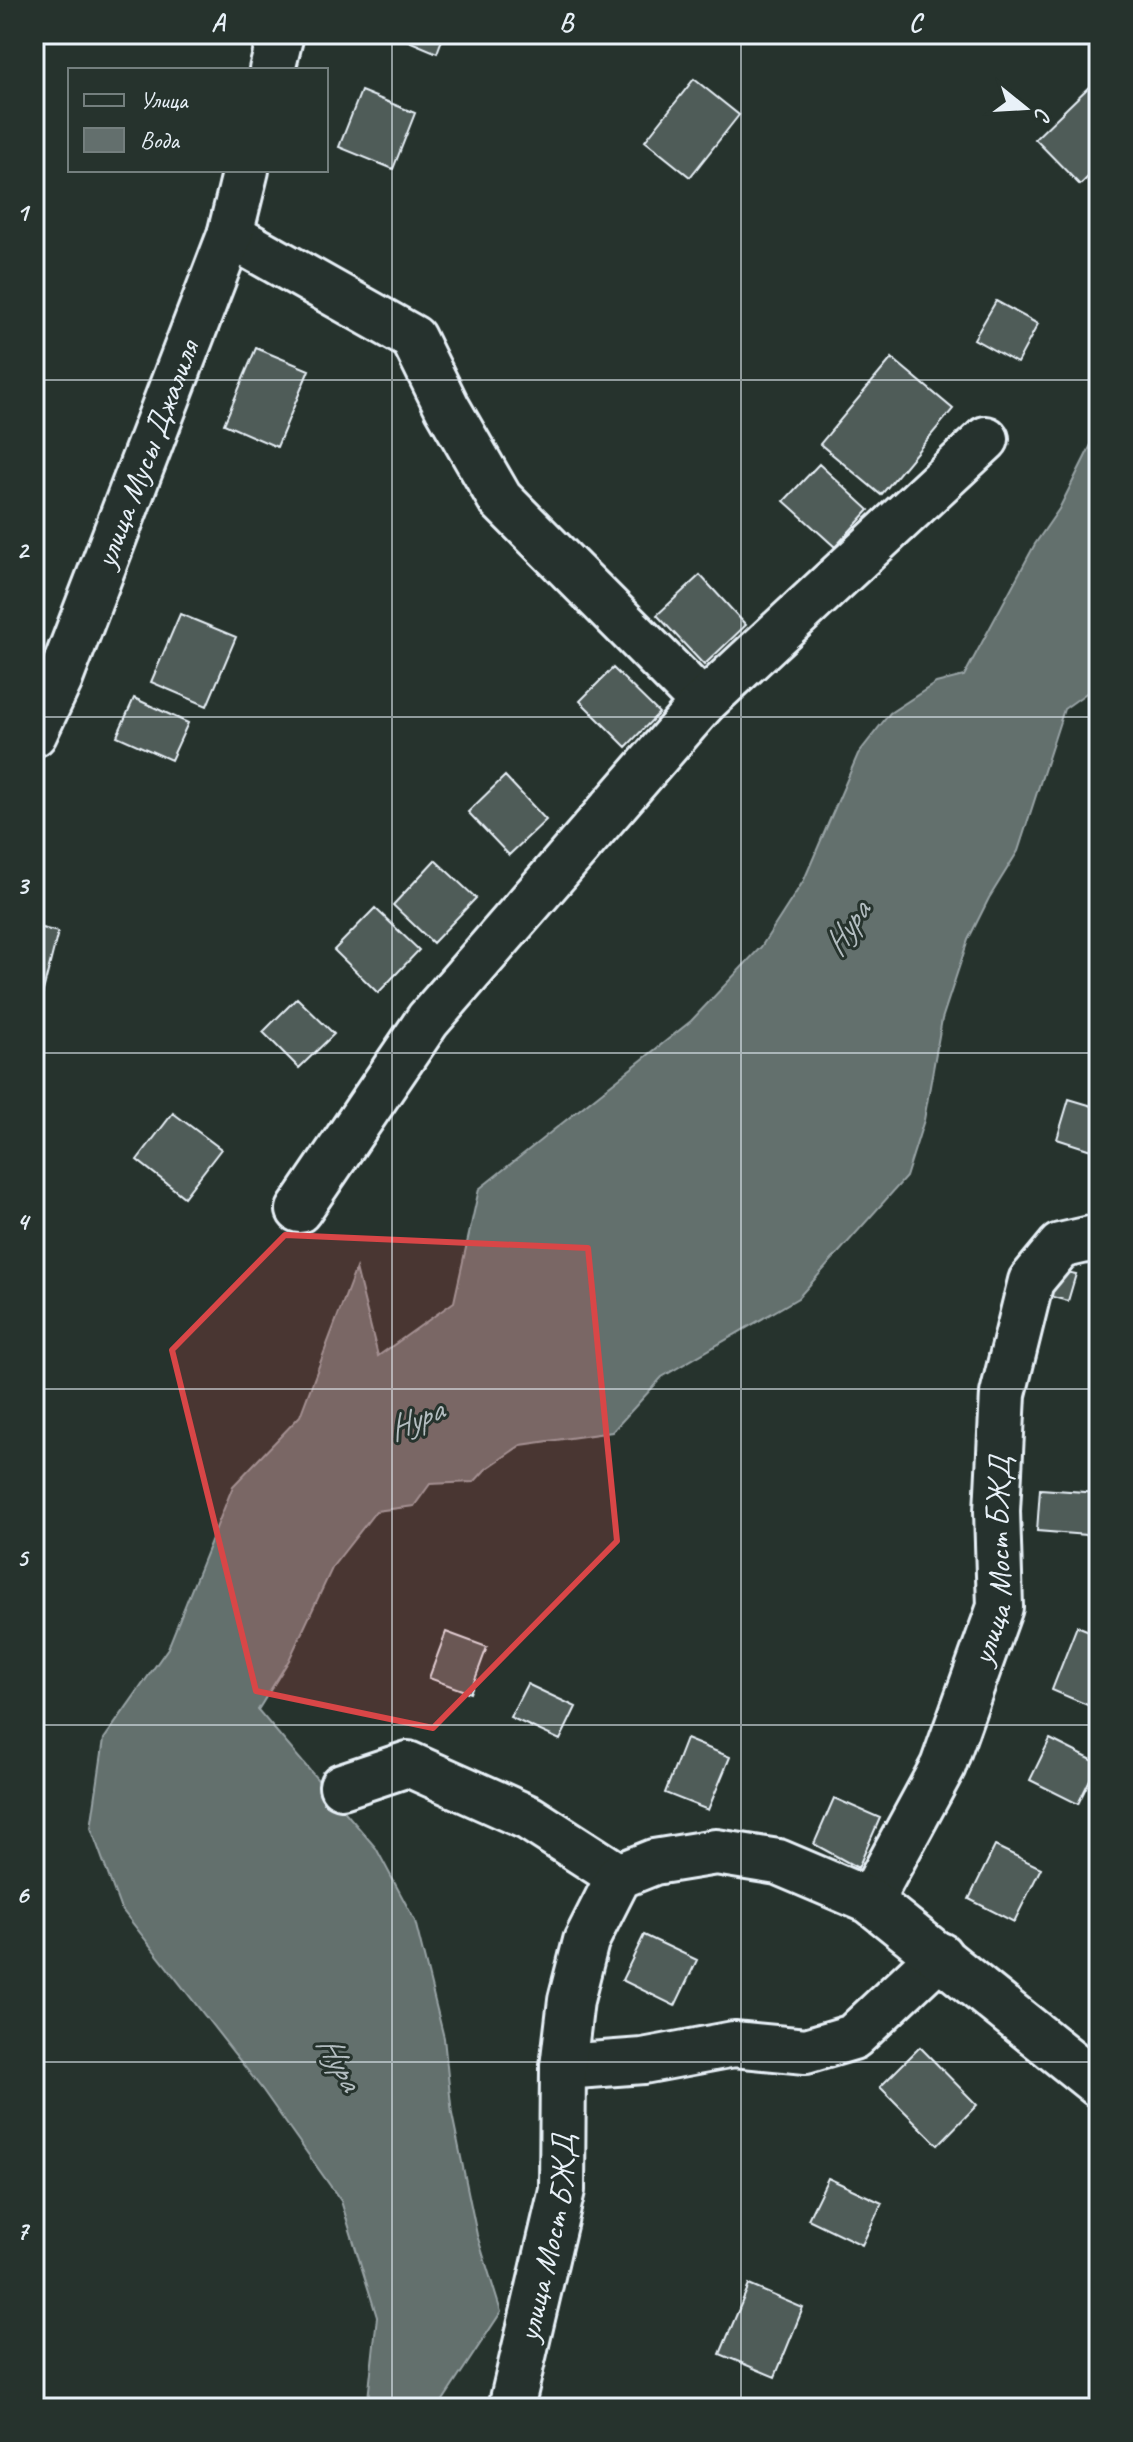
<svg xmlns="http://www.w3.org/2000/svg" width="1133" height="2442" viewBox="0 0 1133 2442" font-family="Caveat,sans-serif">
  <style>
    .water { fill: #636f6d; stroke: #98a3a5; stroke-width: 2 }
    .building { fill: #505c59; stroke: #e8f1f8; stroke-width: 2 }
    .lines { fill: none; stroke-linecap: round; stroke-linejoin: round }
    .minor-casing { stroke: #e8f1f8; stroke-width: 50 }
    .minor { stroke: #26332d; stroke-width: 44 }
    .marked { fill: #d94647; fill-opacity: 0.2; stroke: #d94647; stroke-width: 6; stroke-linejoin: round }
    .grid { fill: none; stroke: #e8f1f8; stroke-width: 2; stroke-opacity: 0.55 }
    .labels { text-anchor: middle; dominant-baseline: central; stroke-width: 6; stroke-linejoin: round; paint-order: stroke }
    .street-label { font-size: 32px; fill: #e8f1f8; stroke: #26332d }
    .water-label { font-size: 34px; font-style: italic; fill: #b3bdc0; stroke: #26332d }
    .neatline { fill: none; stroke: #e8f1f8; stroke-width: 3 }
    .grid-label { font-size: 26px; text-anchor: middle; font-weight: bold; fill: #e8f1f8 }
  </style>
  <rect width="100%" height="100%" fill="#26332d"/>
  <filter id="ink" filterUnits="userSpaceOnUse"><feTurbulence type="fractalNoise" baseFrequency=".0125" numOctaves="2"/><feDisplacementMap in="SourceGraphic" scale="16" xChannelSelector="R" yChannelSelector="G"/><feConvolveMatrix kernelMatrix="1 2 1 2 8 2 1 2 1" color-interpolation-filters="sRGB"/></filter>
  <g filter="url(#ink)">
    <path class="water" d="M1099,429V684L1064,709L1018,851L989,898L968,940L942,1019L924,1120L906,1177L798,1298L662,1377L612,1432L521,1445L486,1469L474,1482L430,1484L414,1506L376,1511L333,1566L289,1660L258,1710L376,1848L415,1921L444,2038L452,2114L477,2235L501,2312L438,2408H367L377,2317L341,2201L262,2089L120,1907L91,1828L104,1739L168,1648L233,1486L300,1416L356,1268L378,1356L454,1302L479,1189L691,1021L761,947L804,880L858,754L890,713L936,683L964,676L1035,544L1059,509Z"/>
    <path class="building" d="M392,34H444L437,53Z
      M694,79L739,115L690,177L645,141Z
      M1094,82L1099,87V166L1080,185L1035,139Z
      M361,91L415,113L393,169L339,147Z
      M996,301L1038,324L1017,363L974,339Z
      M256,348L309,370L277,447L224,424Z
      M892,358L953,409L881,495L820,444Z
      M819,464L869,510L835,547L784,501Z
      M700,575L746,625L704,665L657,615Z
      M180,614L236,637L207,706L151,682Z
      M613,668L659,713L626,747L580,701Z
      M134,698L188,723L171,760L117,736Z
      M505,776L546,820L509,855L468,812Z
      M435,860L476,898L433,943L393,905Z
      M375,908L419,950L378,993L334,950Z
      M34,926L58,932L42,995L34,992Z
      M297,998L334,1034L299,1068L263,1032Z
      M1069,1099L1099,1108V1124L1091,1150L1057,1139Z
      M173,1113L221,1149L184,1197L137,1160Z
      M1052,1269L1076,1274L1068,1301L1045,1295Z
      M1040,1489L1099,1493V1536L1037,1531Z
      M1077,1626L1099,1635V1710L1052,1690Z
      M446,1632L487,1647L470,1693L429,1678Z
      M527,1684L576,1707L560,1740L510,1717Z
      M686,1739L730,1757L708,1810L665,1793Z
      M1050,1739L1098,1763L1078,1804L1030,1780Z
      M834,1798L880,1818L858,1868L814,1844Z
      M995,1846L1041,1868L1014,1922L969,1899Z
      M644,1935L697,1960L675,2006L622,1980Z
      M920,2047L977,2105L938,2145L880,2087Z
      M828,2178L882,2203L862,2245L808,2219Z
      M749,2285L803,2308L775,2377L720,2354Z"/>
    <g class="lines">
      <defs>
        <g id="minor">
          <path d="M272,70L281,34"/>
          <path d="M230,235L413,338L447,407L500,499L703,703"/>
          <path id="s1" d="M34,734L60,679L230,235L246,170"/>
          <path d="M299,1210L428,1020L703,703L986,439"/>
          <path d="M342,1786L408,1764L529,1818L619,1876"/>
          <path id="s2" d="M870,1901L943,1766L1000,1607L997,1511L1003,1394L1031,1281L1060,1246L1099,1237"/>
          <path d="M563,2067L643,2061L734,2044L806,2051L853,2037L940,1955"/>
          <path id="s3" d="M511,2408L562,2190L563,2067L571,2000L586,1941L619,1876L654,1862L716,1852L778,1862L870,1901L1099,2085"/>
        </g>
      </defs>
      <use href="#minor" class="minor-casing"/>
      <use href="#minor" class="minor"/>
    </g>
  </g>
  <path class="marked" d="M285,1235L588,1248L617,1541L433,1728L256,1691L172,1350Z"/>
  <path class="grid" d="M392,34V2408M741,34V2408M34,380H1099M34,717H1099M34,1053H1099M34,1389H1099M34,1725H1099M34,2062H1099"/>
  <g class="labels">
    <g class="street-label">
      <text stroke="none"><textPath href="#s1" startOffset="302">улица Мусы Джалиля</textPath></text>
      <text stroke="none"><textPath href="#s2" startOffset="368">улица Мост БЖД</textPath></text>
      <text stroke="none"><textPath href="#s3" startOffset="174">улица Мост БЖД</textPath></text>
    </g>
    <g class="water-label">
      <text transform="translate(846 928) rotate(-56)">Нура</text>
      <text transform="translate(415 1419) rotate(-24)">Нура</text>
      <text transform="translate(340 2062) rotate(61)">Нура</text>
    </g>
  </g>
  <rect width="1133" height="2442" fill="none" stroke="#26332d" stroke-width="88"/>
  <rect x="68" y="68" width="260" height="104" fill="#26332d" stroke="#747f7e" stroke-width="2"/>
  <rect x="84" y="94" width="40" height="12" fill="#26332d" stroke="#747f7e" stroke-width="2"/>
  <text x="140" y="108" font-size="24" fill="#e8f1f8">Улица</text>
  <rect x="84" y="128" width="40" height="24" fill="#636f6d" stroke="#747f7e" stroke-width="2"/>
  <text x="140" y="148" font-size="24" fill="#e8f1f8">Вода</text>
  <g transform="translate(1025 108) rotate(108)" stroke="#26332d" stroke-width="6" paint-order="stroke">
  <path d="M0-6L14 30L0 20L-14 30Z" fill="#e8f1f8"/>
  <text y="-12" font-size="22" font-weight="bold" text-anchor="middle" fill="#e8f1f8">С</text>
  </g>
  <rect x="44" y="44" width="1045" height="2354" class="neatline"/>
  <g class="grid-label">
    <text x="218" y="31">A</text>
    <text x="566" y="31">B</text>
    <text x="915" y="31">C</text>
    <text x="22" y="221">1</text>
    <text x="22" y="558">2</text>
    <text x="22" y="894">3</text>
    <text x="22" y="1230">4</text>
    <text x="22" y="1566">5</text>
    <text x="22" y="1903">6</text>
    <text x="22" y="2239">7</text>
  </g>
</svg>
